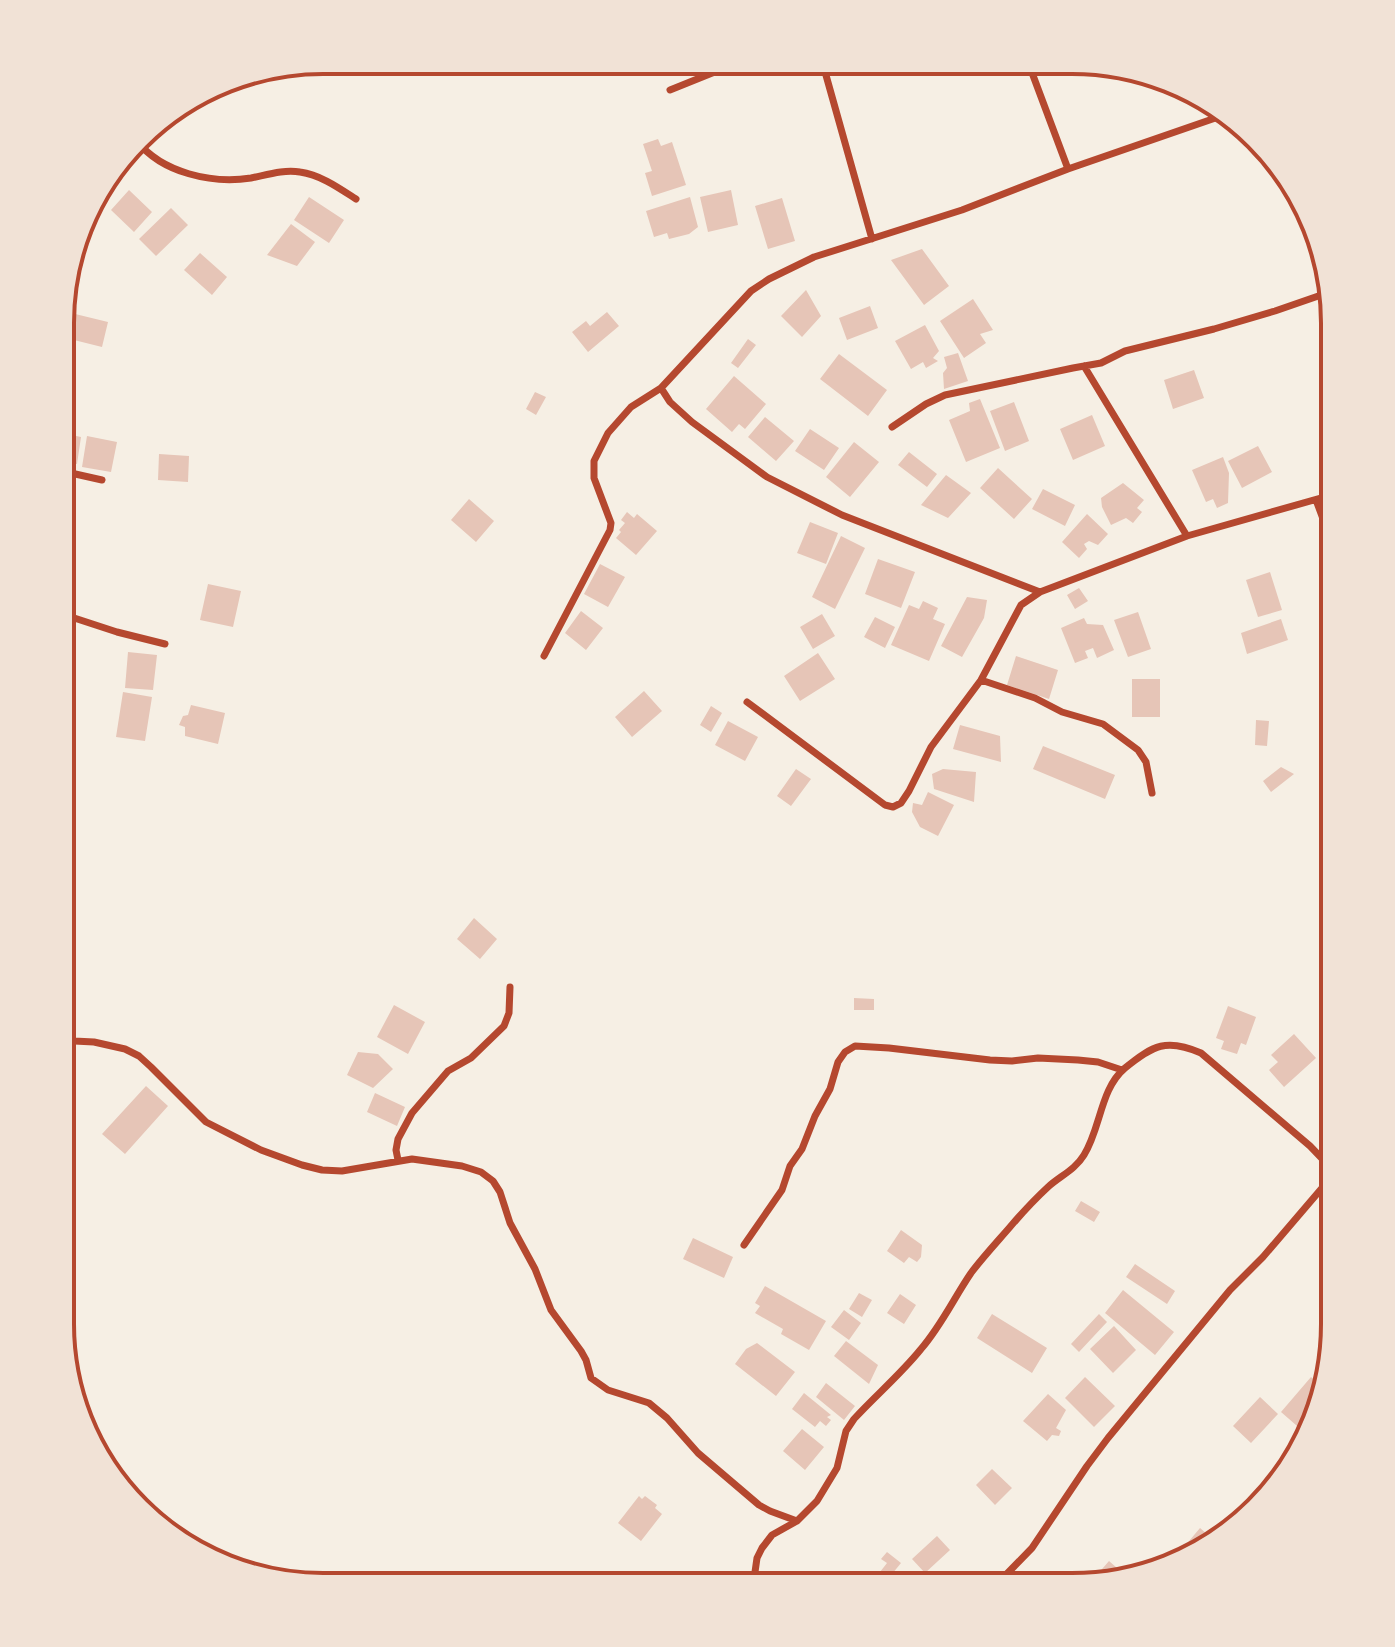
<svg xmlns="http://www.w3.org/2000/svg" width="1395" height="1647" viewBox="0 0 1395 1647" font-family="'Nunito Sans',sans-serif">
  <style>
    .building { fill: #e6c5b7 }
    .lines { fill: none; stroke-linecap: round; stroke-linejoin: round }
    .minor { stroke: #b5482f; stroke-width: 7 }
    .rim { fill: none; stroke: #b5482f; stroke-width: 4 }
  </style>
  <rect width="100%" height="100%" fill="#f6efe4"/>
  <path class="building" d="M893,62H931L898,74Z
    M658,139L661,146L672,142L686,185L652,196L645,173L652,171L643,144Z
    M129,190L152,212L134,232L111,210Z
    M731,190L738,225L708,232L700,197Z
    M309,197L344,220L329,243L294,220Z
    M690,197L698,227L689,234L669,239L667,233L654,237L646,211Z
    M782,198L795,241L768,249L755,206Z
    M171,208L188,225L156,256L139,239Z
    M291,224L315,242L297,266L267,255Z
    M922,249L949,286L924,305L891,260Z
    M200,253L227,277L212,295L184,270Z
    M806,290L821,316L802,337L781,316Z
    M973,299L993,330L980,334L986,343L964,358L940,321Z
    M870,306L878,328L847,340L839,318Z
    M67,312L108,322L102,347L62,337Z
    M607,312L619,326L588,352L572,332L586,321L590,326Z
    M925,325L939,351L933,358L938,361L926,368L923,362L911,369L895,341Z
    M748,339L756,345L738,368L731,363Z
    M958,353L968,381L944,389L943,373L947,368L944,357Z
    M839,354L887,390L868,416L820,379Z
    M1194,370L1204,398L1173,409L1164,380Z
    M734,376L766,404L745,429L739,424L732,432L706,409Z
    M535,392L546,397L536,415L526,409Z
    M980,399L1000,448L966,462L949,420L970,411L969,403Z
    M1014,402L1029,441L1005,451L990,411Z
    M1092,415L1105,446L1073,460L1060,429Z
    M765,417L794,441L776,461L748,437Z
    M810,429L839,448L824,470L795,451Z
    M62,433L81,437L77,464L62,462Z
    M87,436L117,442L111,472L82,467Z
    M854,442L879,462L850,497L826,477Z
    M1258,446L1272,472L1242,488L1228,461Z
    M909,452L937,474L927,487L898,465Z
    M159,454L189,456L188,482L158,480Z
    M1223,457L1229,473L1228,503L1217,508L1213,499L1206,502L1192,470Z
    M998,468L1032,499L1014,519L980,488Z
    M946,475L971,493L948,518L921,505Z
    M1123,483L1144,500L1137,508L1142,512L1133,523L1126,518L1111,525L1102,507L1101,498Z
    M1043,489L1075,505L1065,526L1032,509Z
    M469,499L494,521L476,542L451,520Z
    M627,512L634,518L637,514L657,531L636,555L616,538L621,532L619,530L625,523L621,520Z
    M1087,514L1108,534L1098,545L1089,541L1084,544L1087,549L1079,558L1062,542Z
    M810,522L838,533L826,564L797,553Z
    M841,536L865,548L835,609L812,597Z
    M878,559L915,572L901,608L865,594Z
    M600,564L625,577L608,607L584,594Z
    M1270,572L1282,610L1258,617L1246,580Z
    M208,584L241,591L233,627L200,620Z
    M1079,588L1088,601L1075,609L1067,595Z
    M967,597L987,600L984,618L962,657L941,646Z
    M923,601L938,608L933,619L945,624L929,661L891,645L909,605L919,609Z
    M581,611L603,628L586,650L565,633Z
    M1138,612L1151,649L1128,657L1114,620Z
    M822,614L835,636L813,649L800,627Z
    M875,617L895,627L885,648L864,637Z
    M1084,618L1087,624L1103,625L1114,650L1097,658L1093,648L1085,651L1088,658L1075,663L1061,628Z
    M1281,619L1288,640L1247,654L1241,633Z
    M128,652L157,655L153,690L125,688Z
    M818,653L835,679L800,701L784,676Z
    M1016,656L1058,670L1049,699L1007,685Z
    M1132,679H1160V717H1132Z
    M644,691L662,711L632,737L615,717Z
    M123,692L152,697L145,741L116,737Z
    M191,705L225,713L218,744L185,736V727L179,725L183,716L188,715Z
    M711,706L722,713L711,732L700,725Z
    M1256,720L1269,721L1267,746L1255,745Z
    M728,721L758,737L745,761L715,745Z
    M960,725L1000,736L1001,762L953,749Z
    M1043,746L1115,775L1105,799L1033,769Z
    M1281,767L1294,774L1271,792L1263,781Z
    M796,769L811,779L791,806L777,796Z
    M943,769L976,772L974,802L934,789L932,774Z
    M928,792L954,805L938,836L920,827L912,812L913,803L922,805Z
    M474,918L497,939L480,959L457,939Z
    M854,998L874,999V1010H854Z
    M394,1005L425,1022L408,1054L377,1037Z
    M1228,1006L1256,1017L1246,1045L1241,1043L1237,1054L1221,1049L1224,1041L1216,1038Z
    M1294,1034L1316,1058L1284,1087L1269,1070L1278,1062L1271,1055Z
    M358,1052L378,1054L393,1069L373,1088L347,1075Z
    M146,1086L168,1106L125,1154L102,1134Z
    M375,1093L405,1107L397,1126L367,1112Z
    M1081,1201L1100,1212L1094,1222L1075,1211Z
    M901,1230L922,1245L921,1257L917,1262L909,1257L904,1263L887,1251Z
    M693,1238L733,1257L724,1278L683,1259Z
    M1135,1264L1175,1291L1167,1304L1126,1277Z
    M765,1286L826,1321L809,1350L781,1334L783,1329L755,1313L760,1306L755,1303Z
    M1123,1290L1174,1332L1155,1355L1105,1313Z
    M859,1293L872,1300L862,1317L849,1309Z
    M900,1294L916,1305L904,1324L887,1313Z
    M844,1310L861,1323L849,1340L831,1327Z
    M992,1314L1047,1348L1032,1373L977,1338Z
    M1099,1314L1107,1322L1079,1352L1071,1344Z
    M1114,1326L1136,1350L1113,1373L1090,1349Z
    M846,1341L878,1365L869,1384L834,1356Z
    M757,1343L795,1372L776,1396L735,1364L746,1349Z
    M1085,1377L1115,1406L1094,1427L1065,1398Z
    M1311,1377L1320,1385L1310,1413L1307,1416L1309,1417L1304,1432L1281,1412Z
    M826,1383L855,1406L844,1420L816,1397Z
    M804,1393L831,1415L827,1417L831,1420L826,1426L820,1421L815,1427L792,1409Z
    M1048,1394L1066,1410L1056,1428L1061,1431L1059,1436L1052,1435L1047,1441L1023,1421Z
    M1260,1397L1278,1414L1251,1443L1233,1426Z
    M802,1429L824,1447L805,1470L783,1451Z
    M992,1469L1012,1488L995,1505L976,1485Z
    M639,1496L642,1499L645,1496L657,1505L655,1508L662,1514L641,1541L618,1523Z
    M1200,1528L1215,1541L1204,1551L1184,1557L1179,1553Z
    M937,1536L950,1550L925,1573L912,1559Z
    M887,1552L901,1563L888,1579L880,1572L887,1563L881,1559Z
    M1109,1561L1125,1575L1103,1582L1096,1576Z"/>
  <g class="lines">
    <path class="minor" d="M822,61L872,239
      M1028,62L1068,169
      M670,90L742,61
      M137,141C162,173 212,184 251,178C266,175 284,169 300,172C321,175 339,188 356,199
      M1084,366L1187,536
      M661,388L670,402L692,422L767,477L842,515L1040,592
      M892,427L926,404L945,395L1073,368L1101,363L1125,351L1214,329L1275,311L1327,293
      M62,471L102,480
      M1316,500L1335,551
      M62,614L117,632L165,644
      M544,656L610,530L611,523L594,478V461L608,433L631,407L661,388L751,291L769,279L814,257L962,210L1068,169L1227,114
      M981,680L1035,698L1062,712L1103,724L1138,750L1146,762L1152,793
      M747,702L885,805L893,807L901,803L909,791L931,747L981,680L1021,605L1040,592L1187,536L1335,494
      M61,1035L74,1041L94,1042L125,1049L139,1056L151,1067L206,1122L261,1150L302,1165L322,1170L342,1171L412,1159L462,1166L481,1172L493,1181L500,1192L510,1223L535,1269L551,1310L581,1351L586,1360L591,1378L608,1390L649,1403L667,1418L698,1453L759,1505L770,1511L797,1521
      M398,1160L396,1150L398,1139L412,1113L448,1071L471,1058L504,1026L509,1013L510,987
      M744,1245L782,1190L790,1166L802,1149L815,1116L830,1089L838,1062L845,1052L855,1046L889,1048L990,1060L1012,1061L1038,1058L1078,1060L1098,1062L1122,1070
      M753,1586L757,1558L762,1548L772,1535L797,1521L817,1501L837,1468L846,1431L854,1419C876,1395 901,1374 921,1349C941,1326 954,1298 971,1273C983,1257 997,1242 1010,1227C1022,1213 1035,1199 1048,1187C1060,1176 1075,1170 1084,1155C1101,1128 1100,1089 1125,1068C1153,1045 1167,1038 1201,1053L1310,1146L1334,1171
      M995,1586L1032,1548L1087,1466L1108,1438L1230,1290L1263,1257L1334,1174"/>
  </g>
  <path d="M0 0H1395V1647H0ZM323 74H1072A249 249 0 0 1 1321 323V1324A249 249 0 0 1 1072 1573H323A249 249 0 0 1 74 1324V323A249 249 0 0 1 323 74Z" fill="#f1e2d6" fill-rule="evenodd"/>
  <path class="rim" d="M323 74H1072A249 249 0 0 1 1321 323V1324A249 249 0 0 1 1072 1573H323A249 249 0 0 1 74 1324V323A249 249 0 0 1 323 74Z"/>
</svg>
